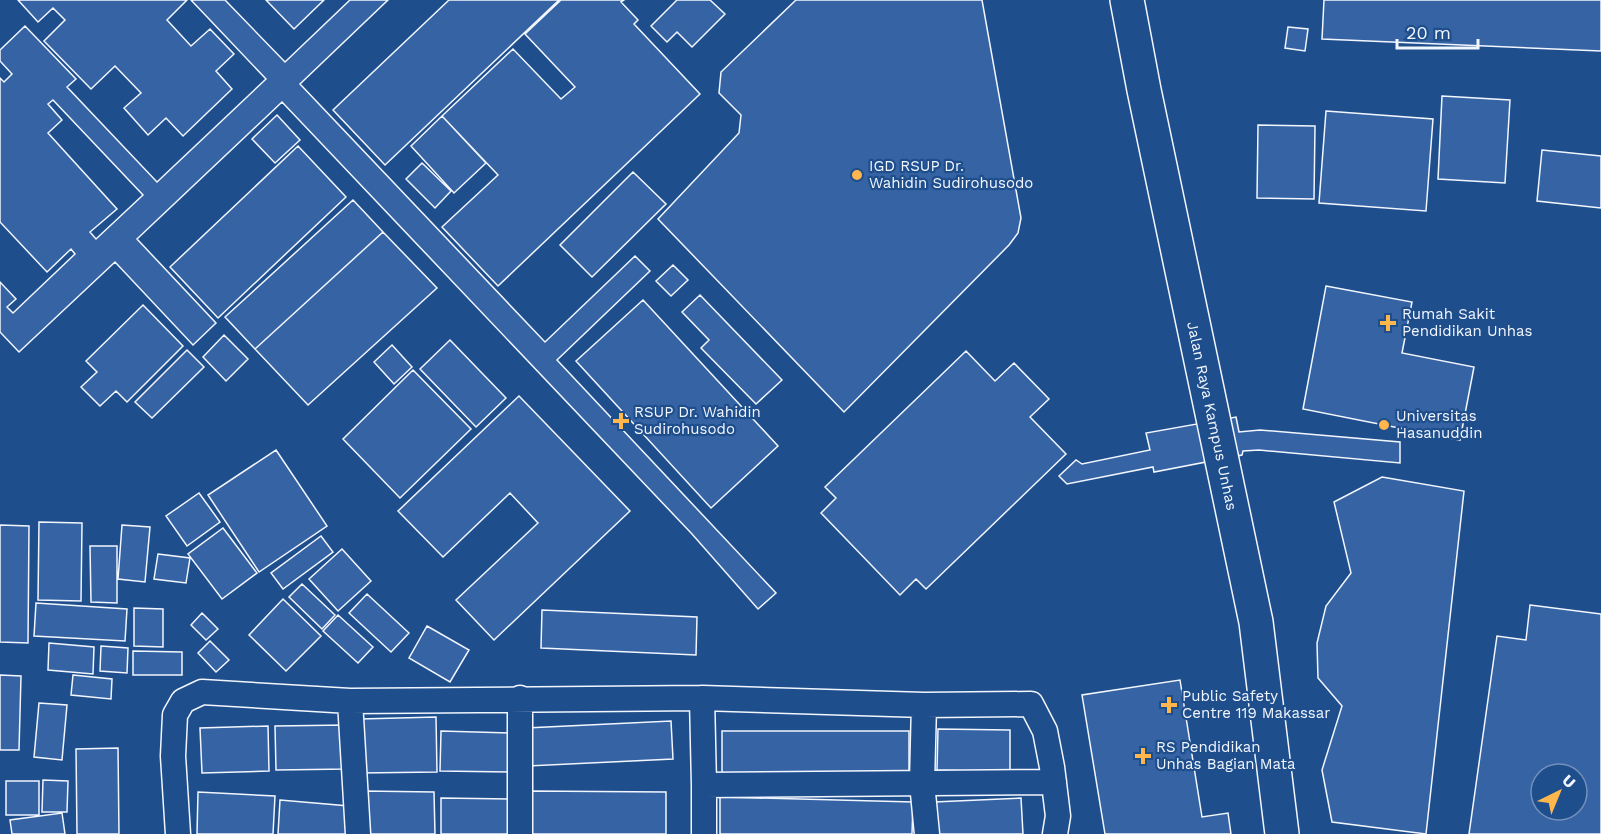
<svg xmlns="http://www.w3.org/2000/svg" width="1601" height="834" viewBox="0 0 1601 834" font-family="'Work Sans',sans-serif">
  <style>
    .building { fill: #3563a3; stroke: #f2f6ff; stroke-width: 1.5; fill-rule: evenodd }
    .lines { fill: none; stroke-linecap: round; stroke-linejoin: round }
    .street-casing { stroke: #f2f6ff; stroke-width: 27 }
    .secondary-casing { stroke: #f2f6ff; stroke-width: 36 }
    .street { stroke: #1f4e8c; stroke-width: 24 }
    .secondary { stroke: #1f4e8c; stroke-width: 33 }
    .poi-dot { fill: #ffb74d; stroke: #1f4e8c; stroke-width: 2 }
    .labels { text-anchor: middle; dominant-baseline: central; stroke-width: 4.5; stroke-linejoin: round; paint-order: stroke }
    .poi-label { font-size: 15px; fill: #f2f6ff; stroke: #1f4e8c; text-anchor: start }
    .street-label { font-size: 15px; fill: #f2f6ff; stroke: #1f4e8c }
  </style>
  <rect width="100%" height="100%" fill="#1f4e8c"/>
  <path class="building" d="M18,0H187L167,20L191,46L210,29L234,54L216,71L232,89L183,136L166,118L148,135L124,108L141,93L115,66L91,89L44,41L65,20L53,8L38,22Z
    M191,0H225L285,62L350,0H388L300,84L545,342L635,256L650,271L557,360L776,593L758,609L692,534L282,102L137,239L216,323L193,345L115,262L19,352L0,332V282L16,299L7,307L13,313L75,254L71,249L47,272L0,222V78L4,82L12,74L0,61V50L25,26L76,79L67,87L157,182L266,79ZM53,100L143,195L96,239L90,232L117,209L48,133L62,120L48,104Z
    M266,0H324L294,29Z
    M449,0H559L385,165L333,110Z
    M561,0H624L621,2L638,20L634,24L700,94L498,286L442,227L498,175L442,116L513,49L561,99L575,87L525,34Z
    M677,0H710L725,14L692,47L677,32L667,42L651,26Z
    M796,0H982L1021,218L1018,233L1009,245L844,412L658,219L739,133L741,115L719,93L721,72Z
    M1324,0H1601V51L1322,39Z
    M1288,27L1308,29L1305,51L1285,48Z
    M1442,96L1510,100L1505,183L1438,179Z
    M1326,111L1433,119L1426,211L1319,203Z
    M277,115L300,140L275,163L252,139Z
    M442,116L486,163L454,193L411,146Z
    M1258,125L1315,126L1314,199L1257,198Z
    M298,146L346,197L218,318L170,267Z
    M1542,150L1601,156V208L1537,201Z
    M422,163L451,191L435,208L406,179Z
    M633,172L666,204L592,277L560,245Z
    M353,200L383,232L255,349L225,317Z
    M383,232L437,288L308,405L255,349Z
    M673,265L688,280L671,296L656,281Z
    M1326,286L1412,302L1402,353L1474,367L1460,440L1303,409Z
    M700,295L782,380L756,404L701,348L709,340L682,312Z
    M643,300L778,446L711,508L576,361Z
    M143,305L183,346L127,402L116,391L100,406L81,387L97,372L86,361Z
    M224,335L248,359L226,381L203,357Z
    M450,340L506,398L476,427L420,369Z
    M392,345L412,367L394,384L374,362Z
    M187,350L204,367L152,418L135,402Z
    M966,351L995,381L1014,363L1049,399L1030,417L1066,454L926,589L916,579L900,595L821,513L836,498L825,487Z
    M413,370L471,429L400,498L343,439Z
    M519,396L630,511L494,640L456,600L538,523L510,493L443,557L398,511Z
    M1236,417L1239,432L1260,430L1400,442V463L1259,450L1243,451L1242,455L1154,472L1153,467L1067,484L1059,476L1076,460L1082,464L1150,450L1146,433Z
    M276,450L327,526L259,572L208,495Z
    M1382,477L1464,491L1426,834L1332,822L1322,770L1342,706L1318,678L1317,643L1326,606L1351,573L1334,502Z
    M199,493L220,522L187,546L166,516Z
    M39,522L82,523L81,601L38,600Z
    M0,525L29,526L28,643L0,642Z
    M122,525L150,527L145,582L118,579Z
    M223,528L257,573L222,599L188,554Z
    M321,536L333,552L283,589L271,573Z
    M90,546H117V603L91,602Z
    M342,549L371,581L338,611L309,579Z
    M158,554L190,558L186,583L154,579Z
    M302,584L335,615L322,629L289,597Z
    M367,594L409,633L391,652L349,613Z
    M283,599L321,636L286,671L249,635Z
    M36,603L127,609L125,641L34,636Z
    M1530,605L1601,614V834H1469L1497,636L1526,640ZM1541,774H1577V810H1541Z
    M134,608L163,609V647L134,646Z
    M542,610L697,617L696,655L541,648Z
    M202,613L218,629L206,640L191,625Z
    M338,615L373,647L358,663L323,631Z
    M427,626L469,650L450,682L409,658Z
    M210,641L229,660L216,672L198,653Z
    M49,643L94,647L93,674L48,670Z
    M101,646L128,648L127,673L100,671Z
    M133,651L182,652V675H133Z
    M0,675L21,676L19,750H0Z
    M73,675L112,679L111,699L71,695Z
    M1180,680L1202,817L1228,813L1231,834H1105L1082,695Z
    M39,703L67,705L62,760L34,757Z
    M436,717L437,772L361,773L360,719Z
    M671,721L673,759L528,766L526,728Z
    M346,725L348,769L276,770L275,726Z
    M268,726L269,771L202,773L200,728Z
    M938,729L1010,730V772L937,770Z
    M441,731L510,733L509,772L440,771Z
    M722,731H909V776L722,777Z
    M118,748L119,834H77L76,749Z
    M43,780L68,781L67,812H42Z
    M6,781H39V815H6Z
    M364,791L434,792L435,834H365Z
    M530,791L666,792V834H530Z
    M198,792L275,796L273,834H197Z
    M720,797L913,802L912,834H720Z
    M441,798L511,799L510,834H441Z
    M1021,798L1023,834H935L934,802Z
    M280,800L349,806L347,834H278Z
    M62,813L65,834H12L10,820Z"/>
  <g class="lines">
    <defs>
      <path id="street" d="M520,698V834
        M702,698L704,785L1054,782
        M350,701L358,834
        M924,705L922,783L927,834
        M178,834L173,756L175,715L183,701L202,692L350,701L702,698L924,705L1031,704L1045,731L1052,767L1058,816L1055,834
        M704,834V785"/>
      <path id="secondary" d="M1127,0L1144,90L1256,622L1282,834"/>
    </defs>
    <use href="#street" class="street-casing"/>
    <use href="#secondary" class="secondary-casing"/>
    <use href="#street" class="street"/>
    <use href="#secondary" class="secondary"/>
  </g>
  <g class="poi-dot">
    <circle cx="857" cy="175" r="6"/>
    <path d="M1385 314h6v6h6v6h-6v6h-6v-6h-6v-6h6z"/>
    <path d="M618 412h6v6h6v6h-6v6h-6v-6h-6v-6h6z"/>
    <circle cx="1384" cy="425" r="6"/>
    <path d="M1166 696h6v6h6v6h-6v6h-6v-6h-6v-6h6z"/>
    <path d="M1140 747h6v6h6v6h-6v6h-6v-6h-6v-6h6z"/>
  </g>
  <g class="labels">
    <g class="poi-label">
      <text x="869" y="166">IGD RSUP Dr.<tspan x="869" dy="17">Wahidin Sudirohusodo</tspan></text>
      <text x="1402" y="314">Rumah Sakit<tspan x="1402" dy="17">Pendidikan Unhas</tspan></text>
      <text x="634" y="412">RSUP Dr. Wahidin<tspan x="634" dy="17">Sudirohusodo</tspan></text>
      <text x="1396" y="416">Universitas<tspan x="1396" dy="17">Hasanuddin</tspan></text>
      <text x="1182" y="696">Public Safety<tspan x="1182" dy="17">Centre 119 Makassar</tspan></text>
      <text x="1156" y="747">RS Pendidikan<tspan x="1156" dy="17">Unhas Bagian Mata</tspan></text>
    </g>
    <g class="street-label">
      <text transform="translate(1212 416) rotate(78)">Jalan Raya Kampus Unhas</text>
    </g>
  </g>
  <g transform="translate(1559 792) rotate(43)"><circle r="28" fill="#1f4e8c" stroke="#7391ba" stroke-width="1.5"/>
  <path d="M0-4.5L10 22L0 15L-10 22Z" fill="#ffb74d"/>
  <text y="-9" font-size="16" font-weight="bold" text-anchor="middle" fill="#f2f6ff">U</text>
  </g>
  <path d="M1397 39v9h81v-9" fill="none" stroke="#f2f6ff" stroke-width="3"/>
  <text x="1406" y="39" font-size="18" fill="#f2f6ff" stroke="#1f4e8c" stroke-width="4.5" paint-order="stroke">20 m</text>
</svg>
